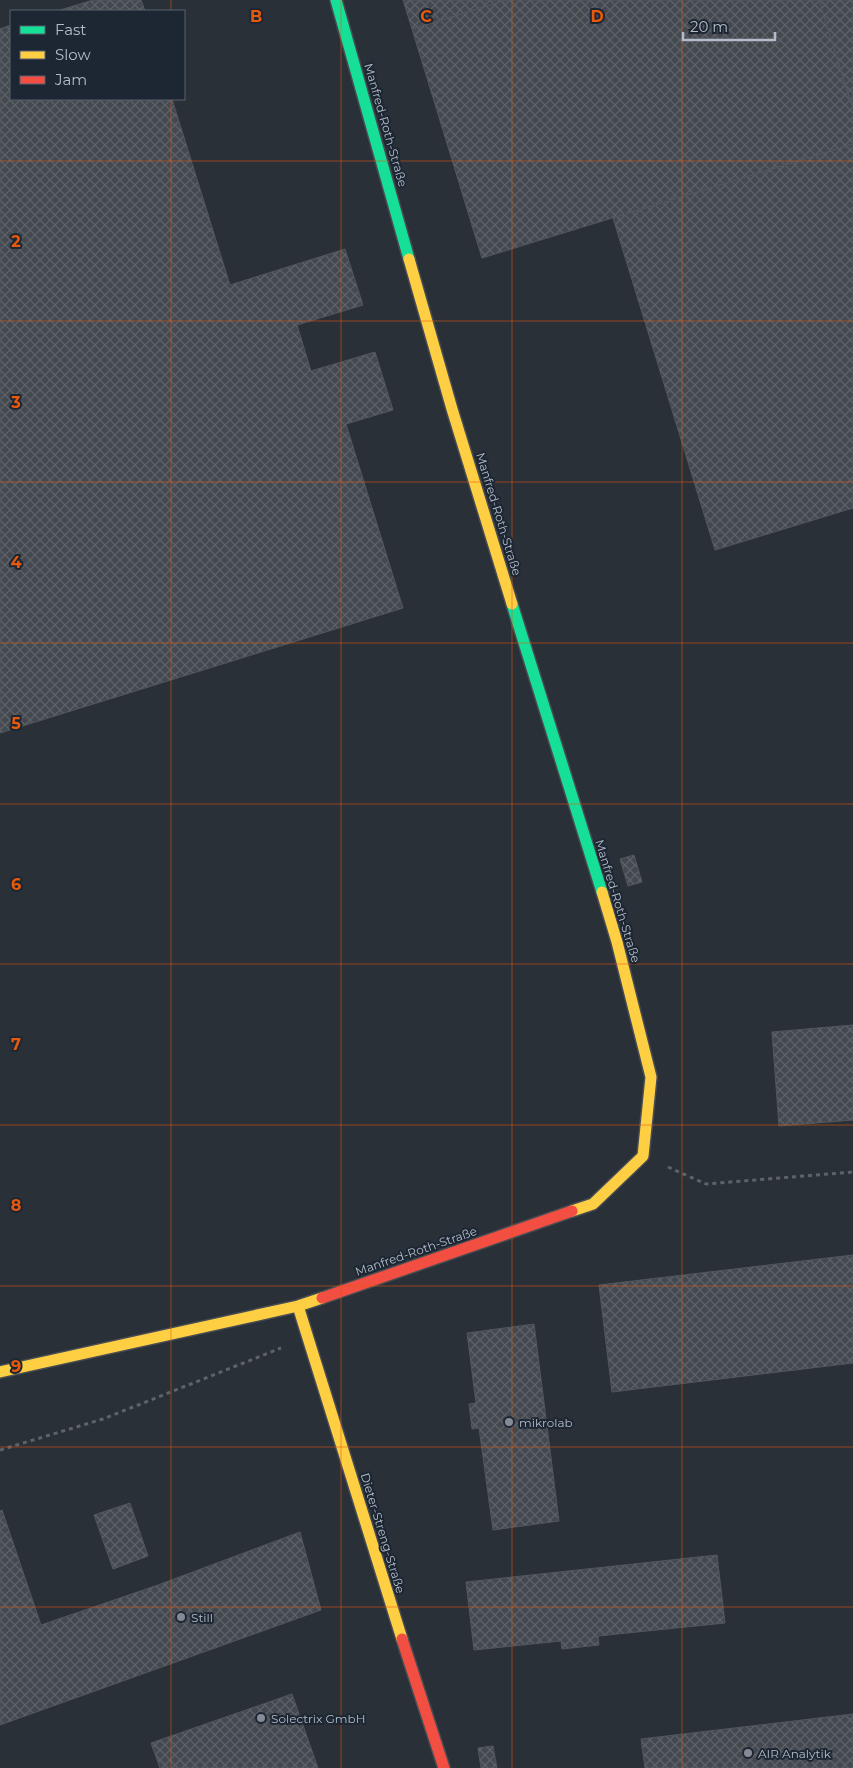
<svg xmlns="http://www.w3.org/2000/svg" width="853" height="1768" viewBox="0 0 853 1768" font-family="Montserrat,sans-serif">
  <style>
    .building { fill: url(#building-cross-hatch); stroke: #52575f }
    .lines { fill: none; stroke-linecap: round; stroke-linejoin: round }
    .fast-casing { stroke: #484c53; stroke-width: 14 }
    .slow-casing { stroke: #484c53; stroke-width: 14 }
    .jam-casing { stroke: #484c53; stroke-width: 14 }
    .path { stroke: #5d636a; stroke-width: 3; stroke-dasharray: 4 4; stroke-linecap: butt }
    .fast { stroke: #16e098; stroke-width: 11 }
    .slow { stroke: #ffcf43; stroke-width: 11 }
    .jam { stroke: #f24e42; stroke-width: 11 }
    .grid { fill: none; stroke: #e8590c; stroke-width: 1; stroke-opacity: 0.55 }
    .poi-dot { fill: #848b96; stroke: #1d2633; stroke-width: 2 }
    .labels { text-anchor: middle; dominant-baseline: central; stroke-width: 4; stroke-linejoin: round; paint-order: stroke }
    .street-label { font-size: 12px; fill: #b4bcc9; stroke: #1d2633 }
    .poi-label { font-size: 12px; fill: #b4bcc9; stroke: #1d2633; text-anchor: start }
    .grid-label { font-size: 16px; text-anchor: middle; font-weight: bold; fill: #e8590c; stroke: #1d2633; stroke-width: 4; stroke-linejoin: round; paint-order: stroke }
  </style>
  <defs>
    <pattern id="building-cross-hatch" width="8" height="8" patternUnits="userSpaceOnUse" patternTransform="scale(1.25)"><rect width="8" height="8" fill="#444950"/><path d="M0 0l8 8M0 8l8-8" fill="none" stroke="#5d6168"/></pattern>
  </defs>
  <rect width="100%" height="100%" fill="#2a3038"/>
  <path class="building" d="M93,0H141L145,11H57Z
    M403,0H507L412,29Z
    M507,0H819L853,109V144L482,258L412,29Z
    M819,0H853V109Z
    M11,25V99H172L230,285L345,249L363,305L297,325L311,371L375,352L393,410L346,424L403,608L0,733V29Z
    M853,144V508L715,550L613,218Z
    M634,855L642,882L628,886L620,859Z
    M853,1025V1120L779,1126L772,1032Z
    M853,1255V1363L612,1392L599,1285Z
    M534,1324L559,1521L493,1530L479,1428L472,1429L469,1404L476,1403L467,1333Z
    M130,1503L148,1556L113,1569L94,1515Z
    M2,1510L41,1625L158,1585L300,1532L321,1610L0,1725V1511Z
    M717,1555L725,1623L598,1636L599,1645L562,1649L561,1641L474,1650L466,1582Z
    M292,1694L318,1768H160L151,1743Z
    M853,1714V1768H645L641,1739Z
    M493,1746L497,1768H481L478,1748Z"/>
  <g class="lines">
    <defs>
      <path id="fast" d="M336,0L409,259
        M512,604L602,892"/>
      <path id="slow" d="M409,259L452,409L512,604
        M572,1211L593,1204L643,1156L651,1077L617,942L602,892
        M298,1306L402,1639
        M0,1372L298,1306L322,1298"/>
      <path id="jam" d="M322,1298L572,1211
        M402,1639L444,1768"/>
    </defs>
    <use href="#fast" class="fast-casing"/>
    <use href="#slow" class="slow-casing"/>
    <use href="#jam" class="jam-casing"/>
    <path class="path" d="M668,1167L706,1184L853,1172
      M0,1450L103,1419L281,1348"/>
    <use href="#fast" class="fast"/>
    <use href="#slow" class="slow"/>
    <use href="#jam" class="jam"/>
  </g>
  <path class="grid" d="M171,0V11M341,0V1768M512,0V1768M682,0V1768M171,99V1768M0,161H853M0,321H853M0,482H853M0,643H853M0,804H853M0,964H853M0,1125H853M0,1286H853M0,1447H853M0,1607H853"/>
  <g class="poi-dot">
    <circle cx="509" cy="1422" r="5"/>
    <circle cx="181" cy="1617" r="5"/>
    <circle cx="261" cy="1718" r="5"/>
    <circle cx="748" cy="1753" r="5"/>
  </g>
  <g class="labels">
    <g class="street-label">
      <text transform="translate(386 125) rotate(74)">Manfred-Roth-Straße</text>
      <text transform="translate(499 514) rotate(73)">Manfred-Roth-Straße</text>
      <text transform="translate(618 901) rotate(73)">Manfred-Roth-Straße</text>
      <text transform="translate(416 1251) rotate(-19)">Manfred-Roth-Straße</text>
      <text transform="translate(383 1533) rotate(73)">Dieter-Streng-Straße</text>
    </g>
    <g class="poi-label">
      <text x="519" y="1422">mikrolab</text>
      <text x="191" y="1617">Still</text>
      <text x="271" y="1718">Solectrix GmbH</text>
      <text x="758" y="1753">AIR Analytik</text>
    </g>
  </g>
  <g class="grid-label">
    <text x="256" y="22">B</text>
    <text x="426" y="22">C</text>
    <text x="597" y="22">D</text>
    <text x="16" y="247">2</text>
    <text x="16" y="408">3</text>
    <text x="16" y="568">4</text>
    <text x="16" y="729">5</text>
    <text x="16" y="890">6</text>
    <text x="16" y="1050">7</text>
    <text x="16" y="1211">8</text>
    <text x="16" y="1372">9</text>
  </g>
  <rect x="10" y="10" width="175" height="90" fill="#1d2633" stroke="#59626f"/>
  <rect x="20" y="26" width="25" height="8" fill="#16e098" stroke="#59626f"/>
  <text x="55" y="35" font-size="15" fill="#b4bcc9">Fast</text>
  <rect x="20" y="51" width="25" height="8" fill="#ffcf43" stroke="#59626f"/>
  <text x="55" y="60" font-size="15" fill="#b4bcc9">Slow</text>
  <rect x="20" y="76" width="25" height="8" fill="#f24e42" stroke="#59626f"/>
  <text x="55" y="85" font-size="15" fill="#b4bcc9">Jam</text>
  <path d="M683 32v8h92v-8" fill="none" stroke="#b4bcc9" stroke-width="2.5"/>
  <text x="690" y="32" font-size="15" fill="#b4bcc9" stroke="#1d2633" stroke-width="4" paint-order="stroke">20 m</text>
</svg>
